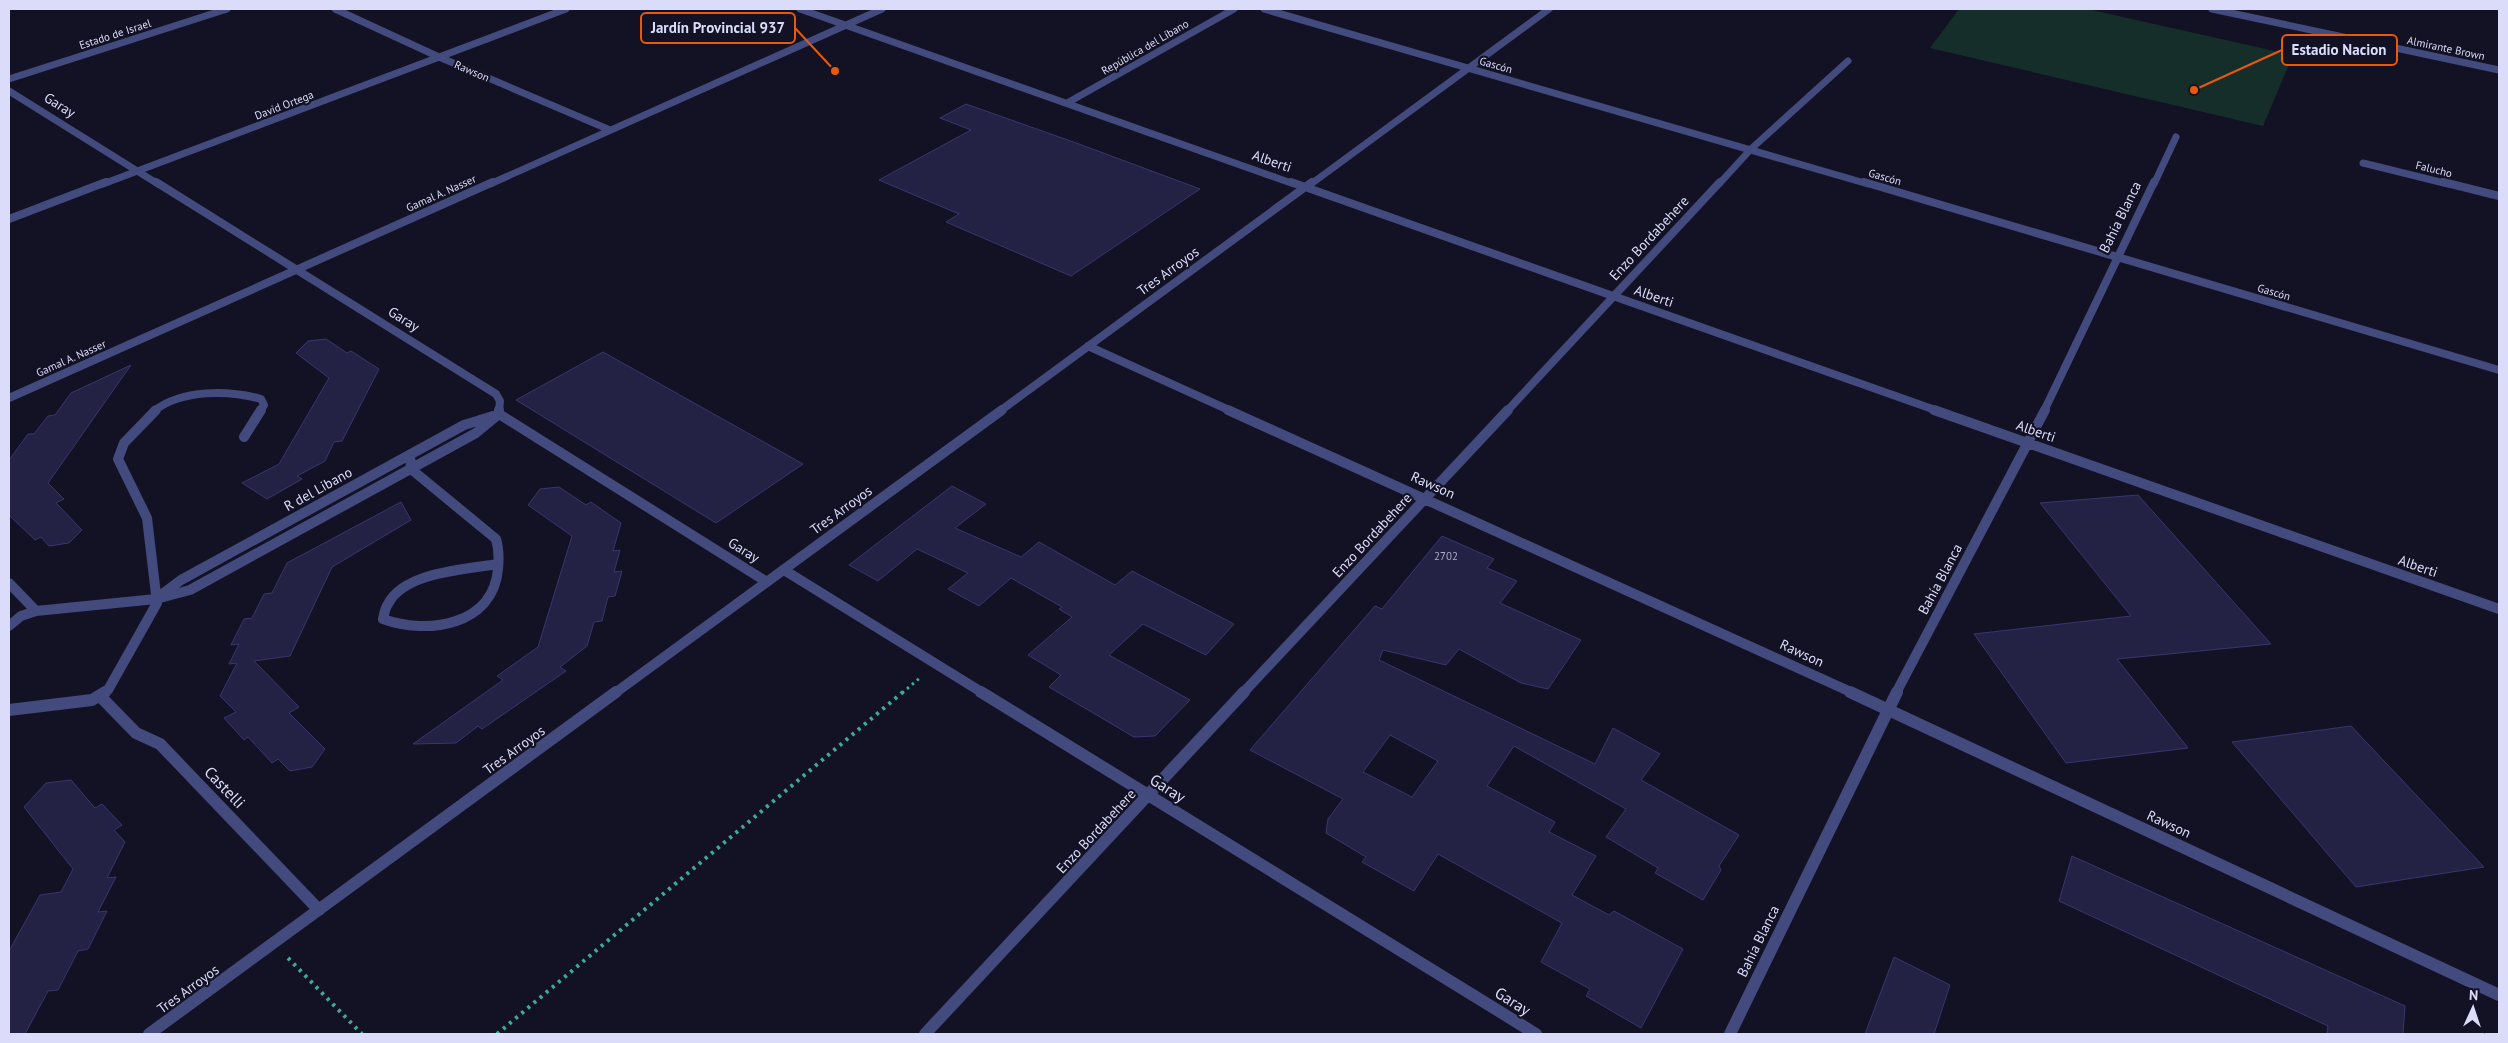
<svg xmlns="http://www.w3.org/2000/svg" width="2508" height="1043" viewBox="0 0 2508 1043" font-family="'PT Sans',sans-serif">
  <style>
    .green { fill: #162e2a }
    .building { fill: #232144; stroke: #39366d; fill-rule: evenodd }
    .lines { fill: none; stroke-linecap: round; stroke-linejoin: round }
    .path-far1 { stroke: #3faa95; stroke-width: 3; stroke-dasharray: 2.5 4; stroke-linecap: butt }
    .path { stroke: #3faa95; stroke-width: 4; stroke-dasharray: 3 5; stroke-linecap: butt }
    .street-far3 { stroke: #434a7e; stroke-width: 7 }
    .street-far2 { stroke: #434a7e; stroke-width: 8 }
    .street-far1 { stroke: #434a7e; stroke-width: 10 }
    .street { stroke: #434a7e; stroke-width: 12 }
    .labels { text-anchor: middle; dominant-baseline: central; stroke-width: 4.5; stroke-linejoin: round; paint-order: stroke }
    .far-street-label { font-size: 11px; fill: #dbdcfa; stroke: #131225 }
    .number-label { font-size: 11px; fill: #adadcc }
    .street-label { font-size: 14px; fill: #dbdcfa; stroke: #131225 }
    .near-street-label { font-size: 16px; fill: #dbdcfa; stroke: #131225 }
    .leader { fill: none; stroke: #e8590c; stroke-width: 2 }
    .callout-dot { fill: #e8590c; stroke: #131225; stroke-width: 2 }
    .callout { fill: #131225; stroke: #e8590c; stroke-width: 2 }
    .callout-label { font-size: 15px; text-anchor: middle; font-weight: bold; fill: #dbdcfa }
  </style>
  <rect width="100%" height="100%" fill="#131225"/>
  <path class="green" d="M1959,9H2087L2293,55L2263,126L1930,48Z"/>
  <path class="building" d="M966,104L1079,144L1200,189L1071,276L946,222L959,214L879,180L971,130L940,118Z
    M326,339L347,353L351,351L379,369L342,441L334,442L325,461L297,476L302,479L267,499L242,483L279,464L329,378L296,353L308,341Z
    M603,352L803,464L716,523L516,400Z
    M131,365L48,483L64,499L56,503L82,530L69,543L49,546L41,537L35,540L9,515V460L28,434H34L48,416L55,415L71,393Z
    M952,486L986,504L955,528L1021,557L1039,542L1115,585L1132,571L1234,624L1206,655L1143,624L1109,655L1190,700L1155,736L1134,737L1049,687L1061,675L1028,655L1072,617L1059,609L1062,607L1011,578L979,606L948,589L968,573L917,549L878,581L849,565Z
    M559,487L586,505L591,502L621,523L613,551L620,550L614,572L622,571L615,596L608,597L602,621L594,622L587,646L560,667L566,671L482,729L478,726L456,743L413,744L503,680L497,676L538,647L572,536L528,505L540,489Z
    M2138,495L2271,644L2117,659L2188,748L2066,763L1974,634L2131,616L2040,503Z
    M401,502L411,520L332,567L290,656L254,661L299,707L289,713L325,749L312,767L290,771L278,759L272,763L248,737L244,740L224,718L236,712L220,696L237,663L229,664L239,644L231,645L244,619L252,618L264,594L272,593L287,563Z
    M1442,536L1494,559L1487,568L1517,581L1500,603L1581,640L1548,689L1521,683L1459,649L1446,665L1383,650L1379,660L1595,764L1613,728L1660,754L1641,780L1739,835L1719,866L1721,870L1703,900L1655,873L1658,868L1606,837L1626,809L1514,746L1487,786L1555,822L1549,832L1596,856L1572,895L1609,915L1614,911L1683,949L1641,1028L1586,996L1590,989L1541,962L1562,923L1438,854L1414,891L1362,862L1366,857L1326,833L1328,819L1343,799L1250,750L1375,606L1382,609ZM1390,735L1438,761L1412,797L1363,772Z
    M2351,726L2484,867L2356,887L2232,742Z
    M71,780L95,808L102,804L122,825L114,830L125,842L107,878L116,877L98,912L107,911L88,949L78,951L58,990L48,991L25,1034H9V951L40,895L61,892L73,869L24,807L46,783Z
    M2072,856L2405,1006L2403,1034H2327L2328,1026L2059,901Z
    M1894,957L1950,985L1934,1034H1865Z"/>
  <g class="lines">
    <path class="path-far1" d="M902,693L921,677"/>
    <path class="path" d="M288,958L362,1034
      M497,1034L903,692"/>
    <path class="street-far3" d="M335,9L439,57L610,130
      M800,9L1294,184
      M1264,9L1868,184
      M2212,9L2499,70
      M9,79L227,9
      M9,91L158,184
      M1067,103L1234,9
      M2363,163L2448,184
      M103,184L566,9
      M490,184L882,9
      M1311,184L1549,9
      M1719,184L1751,149L1848,61
      M2154,184L2176,137"/>
    <path class="street-far2" d="M156,182L496,394L500,401L499,411
      M1291,182L1938,411
      M1864,182L2499,370
      M2443,182L2499,196
      M9,219L106,182
      M1088,346L1231,411
      M9,398L493,182
      M154,411C182,389 229,390 261,399L264,405L260,411
      M1000,411L1312,182
      M1507,411L1720,182
      M2044,411L2154,182"/>
    <path class="street-far1" d="M499,410V414L767,582
      M1228,410L1853,693
      M1934,410L2499,609
      M244,437L261,410
      M410,455L411,469L496,539C499,549 499,559 498,569C493,626 427,635 383,619C384,614 385,608 388,604C404,572 467,569 498,564
      M784,570L983,693
      M9,583L36,611
      M161,595L181,580L464,425L493,416
      M9,626L21,616L36,611L156,599L190,590L476,433L499,414
      M103,693L108,690L157,603L147,518L118,459L124,443L156,410
      M615,693L1002,410
      M1243,693L1508,410
      M1896,693L2045,410"/>
    <path class="street" d="M981,692L1536,1034
      M1850,692L2499,995
      M100,696L136,733L160,744L319,910
      M9,710L92,700L105,692
      M149,1034L616,692
      M925,1034L1244,692
      M1730,1034L1897,692"/>
  </g>
  <g class="labels">
    <g class="far-street-label">
      <text transform="translate(115 34) rotate(-18)">Estado de Israel</text>
      <text transform="translate(1145 47) rotate(-30)">República del Líbano</text>
      <text transform="translate(2446 48) rotate(12)">Almirante Brown</text>
      <text transform="translate(1496 65) rotate(16)">Gascón</text>
      <text transform="translate(472 71) rotate(23)">Rawson</text>
      <text transform="translate(284 105) rotate(-21)">David Ortega</text>
      <text transform="translate(2434 169) rotate(14)">Falucho</text>
      <text transform="translate(1885 177) rotate(16)">Gascón</text>
      <text transform="translate(441 193) rotate(-24)">Gamal A. Nasser</text>
      <text transform="translate(2274 292) rotate(16)">Gascón</text>
      <text transform="translate(71 358) rotate(-24)">Gamal A. Nasser</text>
    </g>
    <g class="number-label">
      <text x="1446" y="556">2702</text>
    </g>
    <g class="street-label">
      <text transform="translate(60 105) rotate(32)">Garay</text>
      <text transform="translate(1272 161) rotate(19)">Alberti</text>
      <text transform="translate(2120 217) rotate(-64)">Bahía Blanca</text>
      <text transform="translate(1649 238) rotate(-47)">Enzo Bordabehere</text>
      <text transform="translate(1168 271) rotate(-36)">Tres Arroyos</text>
      <text transform="translate(1654 296) rotate(19)">Alberti</text>
      <text transform="translate(404 319) rotate(32)">Garay</text>
      <text transform="translate(2036 431) rotate(19)">Alberti</text>
      <text transform="translate(1433 485) rotate(24)">Rawson</text>
      <text transform="translate(318 489) rotate(-29)">R del Libano</text>
      <text transform="translate(841 510) rotate(-36)">Tres Arroyos</text>
      <text transform="translate(1372 535) rotate(-47)">Enzo Bordabehere</text>
      <text transform="translate(744 550) rotate(32)">Garay</text>
      <text transform="translate(2418 566) rotate(19)">Alberti</text>
      <text transform="translate(1940 579) rotate(-62)">Bahía Blanca</text>
      <text transform="translate(1802 653) rotate(25)">Rawson</text>
      <text transform="translate(514 750) rotate(-36)">Tres Arroyos</text>
      <text transform="translate(2169 824) rotate(25)">Rawson</text>
      <text transform="translate(1096 831) rotate(-47)">Enzo Bordabehere</text>
      <text transform="translate(1758 941) rotate(-64)">Bahía Blanca</text>
      <text transform="translate(188 989) rotate(-36)">Tres Arroyos</text>
    </g>
    <g class="near-street-label">
      <text transform="translate(225 787) rotate(46)">Castelli</text>
      <text transform="translate(1168 788) rotate(32)">Garay</text>
      <text transform="translate(1513 1001) rotate(32)">Garay</text>
    </g>
  </g>
  <path class="leader" d="M835 71L795 28M2194 90L2282 50"/>
  <g class="callout-dot">
    <circle cx="835" cy="71" r="5"/>
    <circle cx="2194" cy="90" r="5"/>
  </g>
  <g class="callout">
    <rect x="641" y="13" width="154" height="30" rx="5"/>
    <rect x="2282" y="35" width="115" height="30" rx="5"/>
  </g>
  <g class="callout-label">
    <text x="718" y="33">Jardín Provincial 937</text>
    <text x="2339" y="55">Estadio Nacion</text>
  </g>
  <rect width="2508" height="1043" fill="none" stroke="#dbdcfa" stroke-width="20"/>
  <g transform="translate(2473 1008) rotate(3)" stroke="#131225" stroke-width="4" paint-order="stroke">
  <path d="M0-4L9 19L0 12L-9 19Z" fill="#dbdcfa"/>
  <text y="-8" font-size="14" font-weight="bold" text-anchor="middle" fill="#dbdcfa">N</text>
  </g>
</svg>
